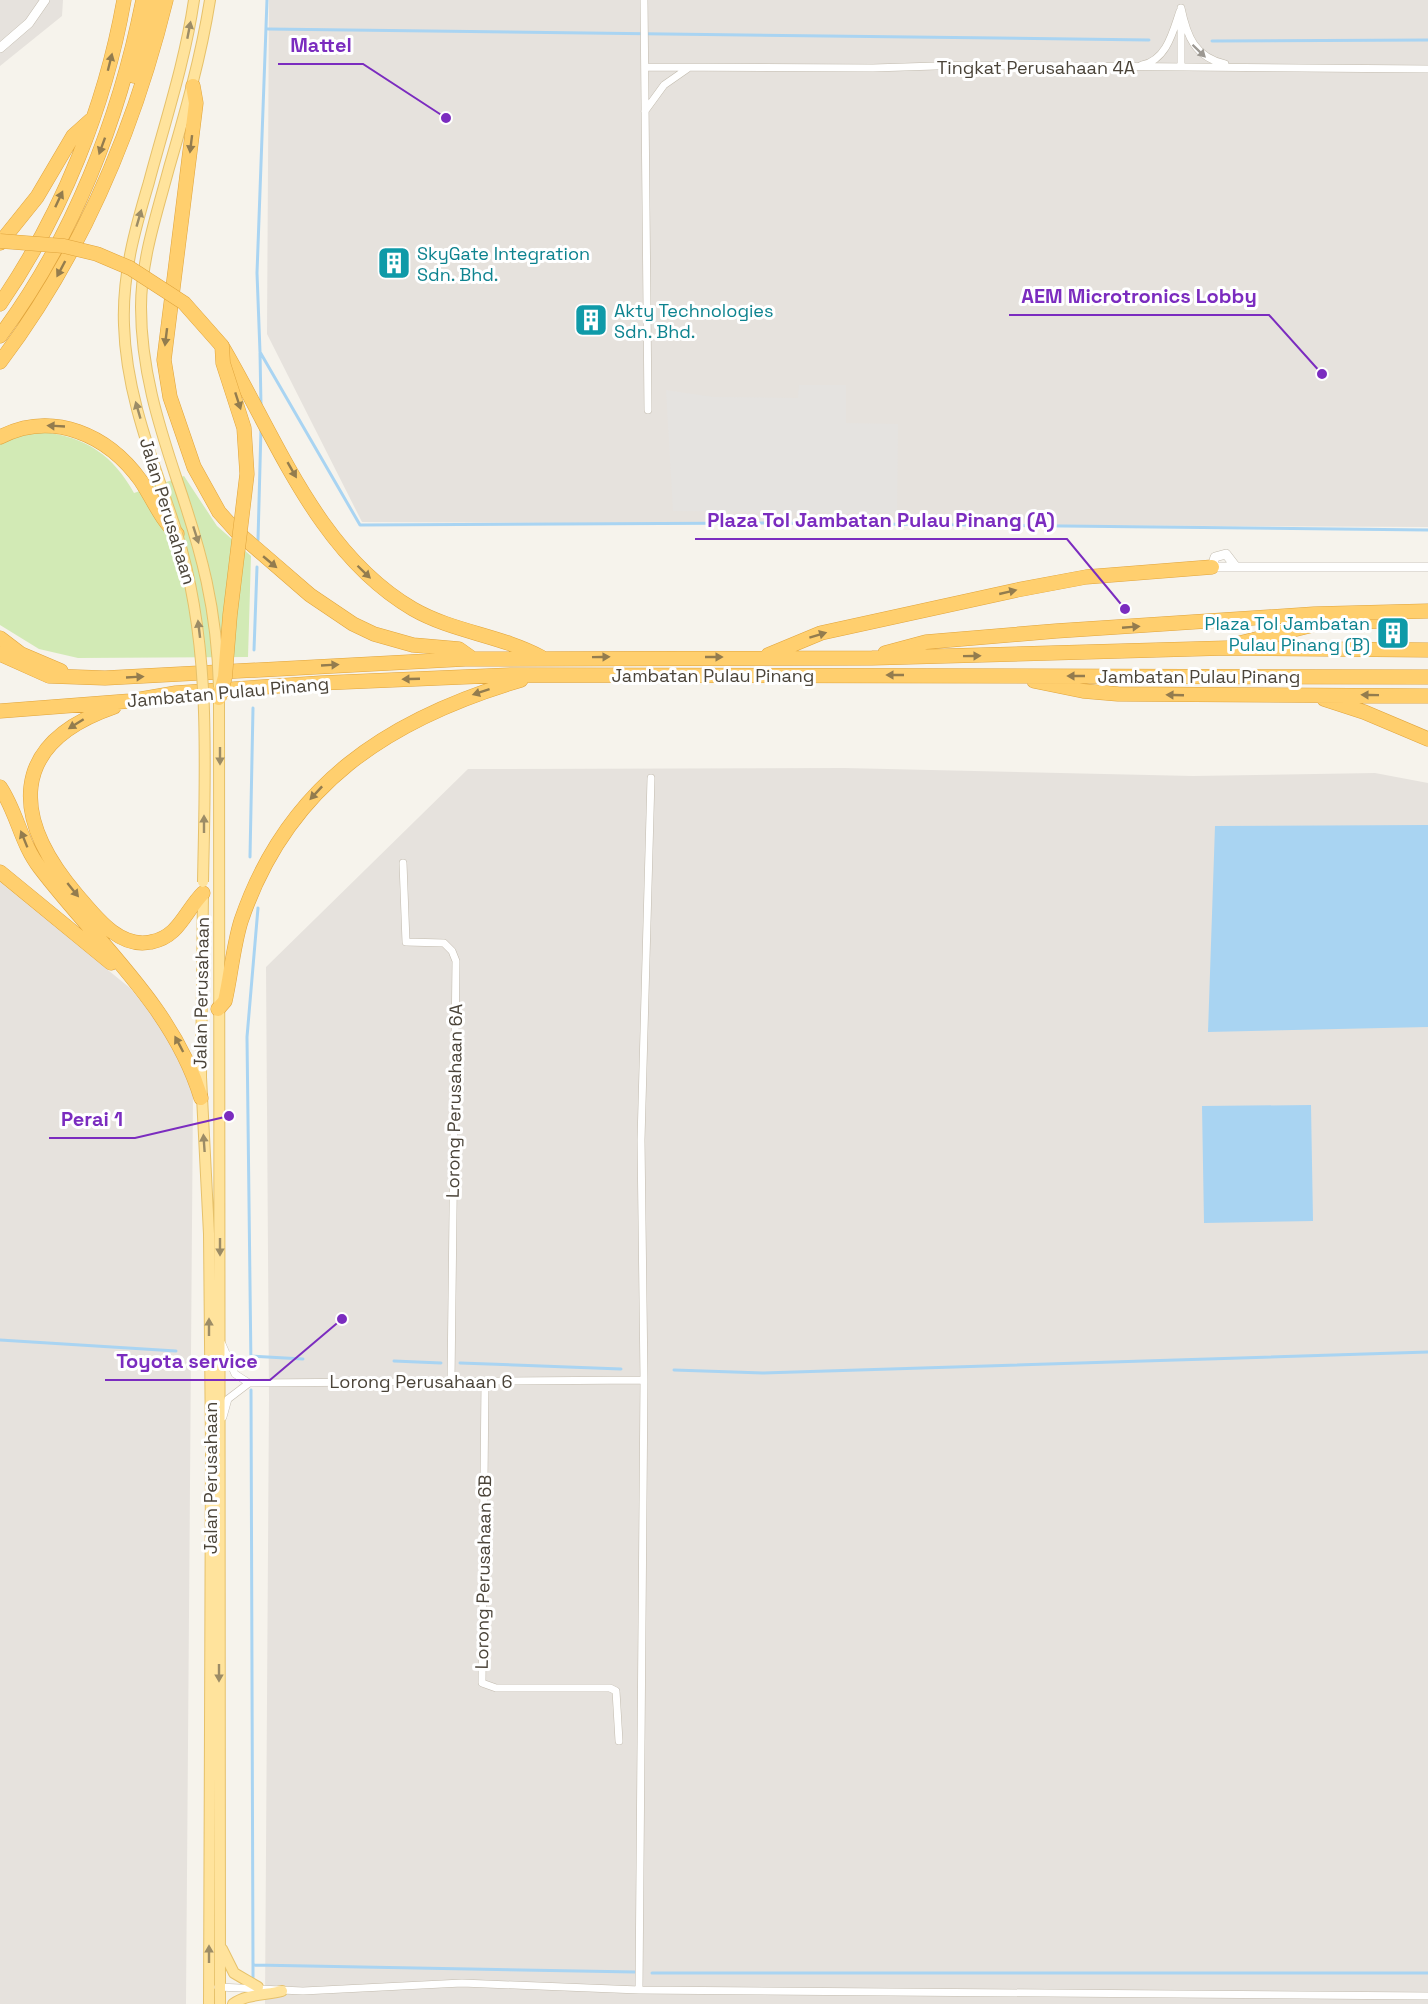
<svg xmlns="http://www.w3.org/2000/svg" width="1428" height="2004" viewBox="0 0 1428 2004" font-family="'Space Grotesk',sans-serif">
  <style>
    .industrial { fill: #e6e2dd }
    .green { fill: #d2eab5 }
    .parking { fill: #e5e3e0 }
    .water { fill: #a9d4f2 }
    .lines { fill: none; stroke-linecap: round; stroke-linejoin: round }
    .stream { stroke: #a9d4f2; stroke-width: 3 }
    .minor-casing { stroke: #c2bbae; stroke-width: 8 }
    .tertiary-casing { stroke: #c2bbae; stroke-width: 10 }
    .primary-casing { stroke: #e6c16a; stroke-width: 12 }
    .motorway-casing { stroke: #e0a43c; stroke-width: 15 }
    .minor { stroke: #fff; stroke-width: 7 }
    .tertiary { stroke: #fff; stroke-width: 9 }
    .primary { stroke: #ffe39c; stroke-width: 10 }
    .motorway { stroke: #ffcf6e; stroke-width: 14 }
    .primary-bridge-casing { stroke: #e6c16a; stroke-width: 12; stroke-linecap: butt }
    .motorway-bridge-casing { stroke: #e0a43c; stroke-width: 15; stroke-linecap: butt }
    .primary-bridge { stroke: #ffe39c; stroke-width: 10 }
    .motorway-bridge { stroke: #ffcf6e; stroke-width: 14 }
    .oneway { fill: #9c8c66 }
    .oneway2 { fill: #9c9892 }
    .oneway3 { fill: #937c4e }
    .labels { text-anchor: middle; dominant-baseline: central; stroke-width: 6; stroke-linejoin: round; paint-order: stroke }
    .street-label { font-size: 18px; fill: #4b4439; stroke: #fff }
    .culture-label { font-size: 18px; fill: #0d838f; stroke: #fff; text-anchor: start }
    .leader { fill: none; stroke: #7b2cbf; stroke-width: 2 }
    .callout-dot { fill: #7b2cbf; stroke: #fff; stroke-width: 2 }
    .callout-label { font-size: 20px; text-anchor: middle; font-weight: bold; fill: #7b2cbf; stroke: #fff; stroke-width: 6; stroke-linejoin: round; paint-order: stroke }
  </style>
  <rect width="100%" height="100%" fill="#f6f3ec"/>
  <path class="industrial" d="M0,0H63L62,16L0,66Z
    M269,0H1428V527L362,522L267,334Z
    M844,768L1193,776L1375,773L1428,783V2004H265L269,1397L266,967L468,769Z
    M0,882L130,988L169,1036L193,1094L186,2004H0Z"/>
  <path class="green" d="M43,432C86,437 113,455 134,493L184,476L217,526L251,556L248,657L78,658L39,649L0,625V442L20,435Z"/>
  <path class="parking" d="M799,385H846V423L898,424L897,513L673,511L666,390L713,397L798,398Z"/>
  <path class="water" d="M1428,825V1027L1208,1032L1215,826Z
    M1311,1105L1313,1221L1204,1223L1202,1106Z"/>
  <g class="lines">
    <path class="stream" d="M267,0L257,273L260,352L360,525L775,523L1428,530
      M268,29L1149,40
      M1212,41L1428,40
      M260,353L261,406
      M258,540L261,428
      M254,650L257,567
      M250,857L253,708
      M0,1340L176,1351
      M251,1356L303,1359
      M394,1361L441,1363
      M460,1363L621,1369
      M251,1367L247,1037L258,908
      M674,1370L763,1373L1428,1352
      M251,1390L253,1965L635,1972
      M652,1973H1428
      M253,1981V1965"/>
    <defs>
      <path id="minor" d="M644,0L648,410
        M1181,8C1187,37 1195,57 1225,64
        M1142,65C1167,60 1173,31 1180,11
        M645,67L873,68L967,65L1428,69
        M1181,67V22
        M645,111L664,85L687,69
        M403,863L406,942L444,943L452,951L456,961L451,1381
        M222,1344L235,1374L249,1383L644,1380
        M485,1382L482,1683L496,1688H610L616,1691L619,1741
        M223,1417L228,1399L249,1383
        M218,1987L303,1991L462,1983L639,1990L1428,1996
        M639,1990L644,1380L641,1140L651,778"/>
      <path id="tertiary" d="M0,48L29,23L45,0
        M1236,567L1226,554L1215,557L1212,567H1428"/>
      <path id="primary" d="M177,480C158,423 141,368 141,307C141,260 157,213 169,168C185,113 201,57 210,0
        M177,533C155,465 126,397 124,325C122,275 135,229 149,182C165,122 185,62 194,0
        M219,698L220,2004
        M203,892L201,1077L209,1234L211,1449L209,2004
        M222,1949L234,1973L258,1987
        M233,2004C246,1994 266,1995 282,1991"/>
      <path id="motorway" d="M134,76L155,0
        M193,86L196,103L164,360L170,397L194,467L219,512L236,531L310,595L353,624L374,634L413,645L459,649L473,659
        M0,243L37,197L73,136L93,118
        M0,304C62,214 105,107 124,0
        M0,336C73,238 119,120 143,0
        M222,346C276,437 317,553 413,609C453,632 500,635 541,657
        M0,362C81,255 134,130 166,0
        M0,437C53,410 108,435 141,481C153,499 161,520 177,534
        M0,638L21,654L61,671
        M1240,643L1317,624L1380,621
        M885,653L926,642L1056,631L1314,614L1428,611
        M0,654L49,676L105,678L465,659L872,658L1227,648L1428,650
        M768,655L821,633L1017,590L1086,577L1212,567
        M1034,681L1083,691L1118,694L1428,696
        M1324,699L1364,712L1428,739
        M114,707C7,744 12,819 77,895C95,916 119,949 151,942C179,937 185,911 203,893
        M0,711L130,701L176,693L321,683L511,675L1428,677
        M0,787C17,812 21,844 40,868C97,943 173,1006 201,1098
        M0,872L111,963
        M218,1009L225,1001C231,975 233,947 241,921C287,785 388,719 521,680"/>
    </defs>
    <use href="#minor" class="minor-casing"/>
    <use href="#tertiary" class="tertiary-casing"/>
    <use href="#primary" class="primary-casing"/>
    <use href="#motorway" class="motorway-casing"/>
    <use href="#minor" class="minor"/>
    <use href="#tertiary" class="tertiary"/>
    <use href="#primary" class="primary"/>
    <use href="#motorway" class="motorway"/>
    <defs>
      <path id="primary-bridge" d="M177,480C202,553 217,609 219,687
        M177,534C212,643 205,769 203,882"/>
      <path id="motorway-bridge" d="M0,241L64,246L97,254L130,268L184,303L222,346L223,363L244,428L247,474L230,615L225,677L219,698"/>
    </defs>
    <use href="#primary-bridge" class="primary-bridge-casing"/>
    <use href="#motorway-bridge" class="motorway-bridge-casing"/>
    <use href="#primary-bridge" class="primary-bridge"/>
    <use href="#motorway-bridge" class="motorway-bridge"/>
  </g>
  <defs><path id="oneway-solid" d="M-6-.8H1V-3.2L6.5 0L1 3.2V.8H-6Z" transform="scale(1.5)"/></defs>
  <g class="oneway">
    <use href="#oneway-solid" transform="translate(189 30) rotate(-79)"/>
    <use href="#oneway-solid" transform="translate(139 218) rotate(-74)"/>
    <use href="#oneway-solid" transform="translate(138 410) rotate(-106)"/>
    <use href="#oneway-solid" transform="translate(196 535) rotate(72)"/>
    <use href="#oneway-solid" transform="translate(199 629) rotate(-97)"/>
    <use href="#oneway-solid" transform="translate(220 756) rotate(90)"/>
    <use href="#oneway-solid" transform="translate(204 824) rotate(-90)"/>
    <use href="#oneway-solid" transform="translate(204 1143) rotate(-94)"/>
    <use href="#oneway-solid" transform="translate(220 1247) rotate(90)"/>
    <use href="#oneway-solid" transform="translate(209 1327) rotate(-90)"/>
    <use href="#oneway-solid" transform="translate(219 1673) rotate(90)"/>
    <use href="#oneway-solid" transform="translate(209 1954) rotate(-90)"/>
  </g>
  <use class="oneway2" href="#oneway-solid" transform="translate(1199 51) rotate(44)"/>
  <g class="oneway3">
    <use href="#oneway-solid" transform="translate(110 62) rotate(-76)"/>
    <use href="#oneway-solid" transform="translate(191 144) rotate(97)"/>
    <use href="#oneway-solid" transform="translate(102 146) rotate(110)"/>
    <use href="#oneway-solid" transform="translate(59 199) rotate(-65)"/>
    <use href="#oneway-solid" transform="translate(61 269) rotate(118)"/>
    <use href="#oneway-solid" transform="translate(166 337) rotate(97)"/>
    <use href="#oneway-solid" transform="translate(238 401) rotate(72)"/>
    <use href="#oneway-solid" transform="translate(56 426) rotate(-177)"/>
    <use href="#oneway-solid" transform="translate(292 470) rotate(60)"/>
    <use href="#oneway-solid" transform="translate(270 562) rotate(40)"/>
    <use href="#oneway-solid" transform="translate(364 572) rotate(44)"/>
    <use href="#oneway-solid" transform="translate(1008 592) rotate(-13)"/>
    <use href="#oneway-solid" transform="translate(1131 627) rotate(-5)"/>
    <use href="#oneway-solid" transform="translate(818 635) rotate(-17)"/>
    <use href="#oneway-solid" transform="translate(972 656) rotate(-1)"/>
    <use href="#oneway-solid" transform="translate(601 657) rotate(-1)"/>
    <use href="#oneway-solid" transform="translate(714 657)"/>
    <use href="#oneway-solid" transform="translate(330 665) rotate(-3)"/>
    <use href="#oneway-solid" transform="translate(895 675) rotate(-180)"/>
    <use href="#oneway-solid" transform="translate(1076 676) rotate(-180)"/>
    <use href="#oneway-solid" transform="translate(135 677) rotate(-3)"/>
    <use href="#oneway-solid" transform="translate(411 679) rotate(178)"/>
    <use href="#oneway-solid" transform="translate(481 692) rotate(162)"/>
    <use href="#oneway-solid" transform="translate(1175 695) rotate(-178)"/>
    <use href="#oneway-solid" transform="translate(1370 695) rotate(-179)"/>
    <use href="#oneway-solid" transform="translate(76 724) rotate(148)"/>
    <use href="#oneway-solid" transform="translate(316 793) rotate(133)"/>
    <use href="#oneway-solid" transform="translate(24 839) rotate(-112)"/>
    <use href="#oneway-solid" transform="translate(73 890) rotate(51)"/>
    <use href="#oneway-solid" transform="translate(179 1044) rotate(-118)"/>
  </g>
  <defs>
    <symbol id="building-square" viewBox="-11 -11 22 22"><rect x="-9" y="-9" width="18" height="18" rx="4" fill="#0f9aa8" stroke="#fff"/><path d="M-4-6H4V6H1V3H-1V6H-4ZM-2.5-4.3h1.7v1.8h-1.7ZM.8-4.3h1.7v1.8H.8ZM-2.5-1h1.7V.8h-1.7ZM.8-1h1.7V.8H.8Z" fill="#fff"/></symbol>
  </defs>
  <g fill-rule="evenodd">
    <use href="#building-square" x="375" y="244" width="38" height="38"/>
    <use href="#building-square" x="572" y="301" width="38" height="38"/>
    <use href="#building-square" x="1374" y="614" width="38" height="38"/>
  </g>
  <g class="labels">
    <g class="street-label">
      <text x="1036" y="67">Tingkat Perusahaan 4A</text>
      <text transform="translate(168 511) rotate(73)">Jalan Perusahaan</text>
      <text x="713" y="675">Jambatan Pulau Pinang</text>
      <text x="1199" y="676">Jambatan Pulau Pinang</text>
      <text transform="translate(228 692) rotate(-5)">Jambatan Pulau Pinang</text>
      <text transform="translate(201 993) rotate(-89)">Jalan Perusahaan</text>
      <text transform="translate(454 1101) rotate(-89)">Lorong Perusahaan 6A</text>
      <text x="421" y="1381">Lorong Perusahaan 6</text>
      <text transform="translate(210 1478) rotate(-90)">Jalan Perusahaan</text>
      <text transform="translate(483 1572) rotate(-89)">Lorong Perusahaan 6B</text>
    </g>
    <g class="culture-label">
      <text x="417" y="253">SkyGate Integration<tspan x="417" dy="21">Sdn. Bhd.</tspan></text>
      <text x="614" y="310">Akty Technologies<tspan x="614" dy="21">Sdn. Bhd.</tspan></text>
      <text x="1370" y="623" text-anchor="end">Plaza Tol Jambatan<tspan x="1370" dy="21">Pulau Pinang (B)</tspan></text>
    </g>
  </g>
  <path class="leader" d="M446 118L363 64H278M1322 374L1269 315H1009M1125 609L1067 539H695M229 1116L135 1138H49M342 1319L270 1380H105"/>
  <g class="callout-dot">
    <circle cx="446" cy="118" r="6"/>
    <circle cx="1322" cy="374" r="6"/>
    <circle cx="1125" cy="609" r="6"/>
    <circle cx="229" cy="1116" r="6"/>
    <circle cx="342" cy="1319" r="6"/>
  </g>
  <g class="callout-label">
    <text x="321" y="52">Mattel</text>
    <text x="1139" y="303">AEM Microtronics Lobby</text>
    <text x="881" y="527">Plaza Tol Jambatan Pulau Pinang (A)</text>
    <text x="92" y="1126">Perai 1</text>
    <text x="187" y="1368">Toyota service</text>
  </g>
</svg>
